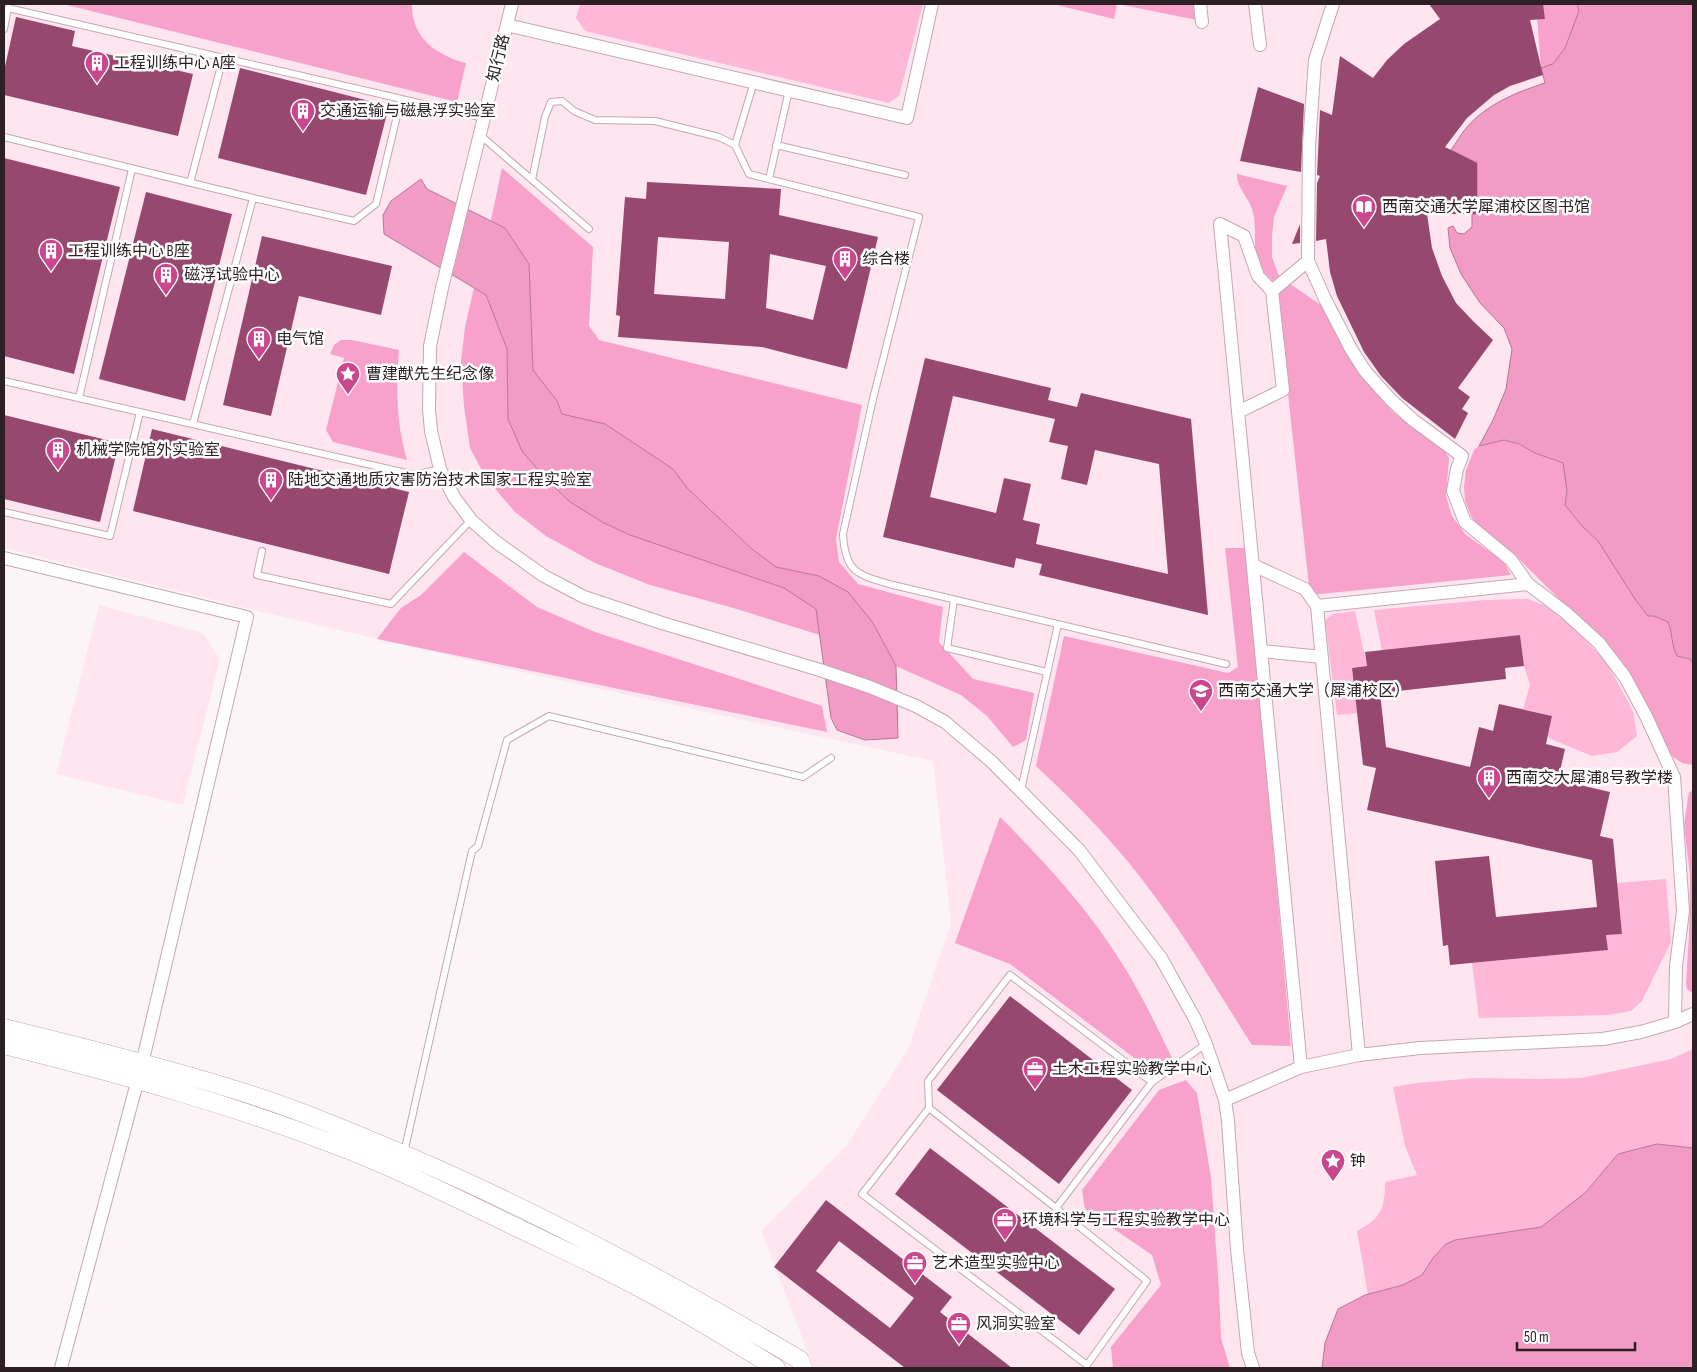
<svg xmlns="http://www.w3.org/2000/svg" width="1697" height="1372" viewBox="0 0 1697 1372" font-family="'Sofia Sans Condensed','Noto Sans SC',sans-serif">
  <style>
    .built { fill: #fee5f0 }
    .green { fill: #feb7d7 }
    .forest { fill: #f8a1ca }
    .water { fill: #f29bc4; stroke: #b77694 }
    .building { fill: #96486f; fill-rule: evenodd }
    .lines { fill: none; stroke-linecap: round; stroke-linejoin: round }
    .lane-casing { stroke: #c5a7b4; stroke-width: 8 }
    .street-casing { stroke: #c5a7b4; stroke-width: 14 }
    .secondary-casing { stroke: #c5a7b4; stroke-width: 19 }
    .lane { stroke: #fff; stroke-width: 6 }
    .street { stroke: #fff; stroke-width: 12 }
    .secondary { stroke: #fff; stroke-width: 18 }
    .labels { text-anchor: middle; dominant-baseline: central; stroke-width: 5; stroke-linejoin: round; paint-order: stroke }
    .street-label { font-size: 16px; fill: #2c2025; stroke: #fff }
    .poi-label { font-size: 16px; fill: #2c2025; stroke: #fff; text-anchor: start }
  </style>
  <rect width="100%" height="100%" fill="#fcf5f8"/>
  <path class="built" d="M4,4H1693V1368H814L761,1231L847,1145L909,1047L951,923L933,761L485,664L262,612L4,548Z
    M99,605L203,633L220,659L183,805L56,774Z"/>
  <path class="green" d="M580,4H923L899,96L889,103L585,31L576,18Z
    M1528,599L1546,606L1576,630L1607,663L1633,711L1637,736L1617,752L1592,756L1551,739L1548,736L1552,716L1523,709L1530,685L1524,666L1520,635L1382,651L1374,610L1485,600Z
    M1355,611L1367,666L1352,668L1357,713L1337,715L1325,620L1333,614Z
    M1666,879L1671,942L1642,1001L1631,1011L1609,1015L1479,1018L1472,963L1608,950L1606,935L1622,934L1617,883Z
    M1693,1049V1148L1657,1144L1618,1154L1585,1193L1541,1227L1495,1234L1446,1244L1433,1258L1422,1275L1403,1285L1368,1294L1357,1231C1381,1218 1385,1209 1385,1182L1417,1175L1405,1146L1393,1087L1417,1083L1476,1078L1542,1079L1581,1078L1671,1059Z"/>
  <path class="forest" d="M63,4H412C411,37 436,55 466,63L457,102Z
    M1053,4H1117L1114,19Z
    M1118,4H1195L1197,20Z
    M1536,4H1577L1579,11L1566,47L1553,64L1541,68Z
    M502,168L593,247L589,326L599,340L862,405L836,539L839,562L858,584L943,607L939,642L973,679L1034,693L1026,740L1013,747L987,716L961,695L896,666L873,623L819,576L776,567L752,549L688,489L673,469L605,424L562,414L557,401L533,370L529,264L491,220Z
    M1237,174L1287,186L1274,217L1272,235V257L1279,276L1322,306L1341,343L1371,387L1393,412L1420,433L1442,446L1449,458L1446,496L1452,516L1465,534L1504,562L1511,575L1310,595L1276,284C1270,278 1261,271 1258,264C1252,246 1258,227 1252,209C1248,197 1236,186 1237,174Z
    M474,288L486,295L507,349V391L522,451L545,478L570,502L604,523L630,535L784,588L816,609L820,635L730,607L650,585L595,563L546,536L515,512L486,478L470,448L464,406L461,362L465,327Z
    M341,340H352L399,350C396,390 396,421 407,460L333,442L326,430L344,358L330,354L334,345Z
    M1504,440C1525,445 1543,458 1563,463L1567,491L1565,505L1583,527L1598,541L1635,599L1648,616H1654L1668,622L1673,632V639L1684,658L1690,659L1693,663V765L1682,763L1669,754L1611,652L1592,628L1563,603L1513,553L1476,523L1471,516L1465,501L1464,487L1466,470L1474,450L1479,446Z
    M1225,548H1246L1291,1046L1252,1045C1220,995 1191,945 1156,898C1122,850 1079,806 1036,766L1064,636L1228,673L1238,667Z
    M464,552L537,607L595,632L822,706L827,732L377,639L401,608L421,595Z
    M1693,791V992H1691L1687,989L1686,983L1689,935L1690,875L1684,825L1689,792Z
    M1000,817C1042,859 1083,903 1116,954C1137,986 1155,1022 1172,1058L1149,1069L1010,964L955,943Z
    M1186,1080L1197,1093L1211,1178L1219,1290L1221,1338L1230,1368H1113L1111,1347L1161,1285L1152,1255L1085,1209L1082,1190L1159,1090Z"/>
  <path class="water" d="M1577,4H1693V663L1690,659L1677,656C1671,645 1673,634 1668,622L1654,616H1648L1635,599L1598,541L1583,527L1565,505L1567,491L1563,463L1535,453L1519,444L1504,440L1479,446L1493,420L1506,389L1512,349L1504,328L1480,303L1461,274L1450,248L1448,228L1453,226L1457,233L1464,234L1472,227V214H1477V163L1451,150C1456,143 1461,134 1467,127C1487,104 1517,92 1545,83L1541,68L1553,64L1565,48L1579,11Z
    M421,179L427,189L505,228L529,264L533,370L557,401L562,414L605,424L673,469L688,489L752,549L776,567L819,576L848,592L873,623L896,666L898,738L865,740L837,730L831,718L816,609L784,588L630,535L604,523L570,502L545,478L522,451L508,419L507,349L486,295L384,234L383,215L391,201Z
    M1657,1144L1693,1148V1368H1322L1325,1343L1338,1309L1365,1295L1403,1285L1422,1275L1433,1258L1446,1244L1455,1240L1541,1227L1585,1193L1618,1154Z"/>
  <path class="building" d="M1429,4H1543L1545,19L1530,20L1543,75L1510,86L1494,95L1467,118L1445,147L1477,163V214H1427L1432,248L1442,276L1456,303L1473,321L1493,340L1458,388L1470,397L1462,409L1468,413L1455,439L1402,398L1381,376L1364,352L1337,296L1330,272L1326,239L1316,241L1317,183L1320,176L1317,175L1320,110L1332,115L1340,56L1373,78L1387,60L1404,44L1440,19Z
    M16,17L75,31L72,46L193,74L178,136L4,95V71Z
    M240,68L389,106L366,195L218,158Z
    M1258,87L1304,104L1301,172L1240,161Z
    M4,158L120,187L74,374L4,356Z
    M647,182L781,189L779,215L878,237L847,369L762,347L618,337L620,316L616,315L625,197L646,199ZM658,237L729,242L725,299L654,294ZM770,254L826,266L813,320L766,308Z
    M146,192L232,214L185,401L99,379Z
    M1300,224V243L1292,244Z
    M262,236L392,266L381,315L299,296L271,416L223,405Z
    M925,358L1051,388L1048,400L1077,407L1081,393L1191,419L1208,615L1039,575L1042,564L1016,558L1014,568L883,537ZM953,396L1055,419L1049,442L1068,446L1061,479L1087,485L1095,450L1159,464L1168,574L1036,544L1040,524L1023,520L1031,484L1004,478L996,513L930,497Z
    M4,415L119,443L100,522L4,499Z
    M152,429L409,492L389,574L133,511Z
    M1520,635L1524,666L1505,668L1506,679L1380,693L1386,747L1470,767L1479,727L1493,731L1499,704L1552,716L1546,744L1565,749L1558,780L1610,792L1600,836L1613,839L1622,934L1606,935L1608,950L1450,965L1448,945L1443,946L1435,861L1489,856L1496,917L1597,907L1592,860L1367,810L1376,768L1363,765L1352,668L1367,666L1365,652Z
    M1010,996L1132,1090L1059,1184L937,1090Z
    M930,1148L1115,1289L1079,1335L895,1194Z
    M826,1200L952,1297L940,1312L1012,1368H905L774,1267ZM839,1241L914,1298L890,1328L816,1271Z"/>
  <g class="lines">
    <defs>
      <path id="lane" d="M4,29L8,8L484,118
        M480,135L589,229
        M4,137L253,198L193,424
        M735,145L754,82
        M776,145L905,175
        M769,179L789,90
        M532,180L545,117L551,102L562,101L574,111L595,120L655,121L719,137L735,145L749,174L919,217L873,399L843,534C845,573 858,575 893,585L1226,664
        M190,183L223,58
        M253,198L354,221L376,204L401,99
        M4,381L415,475L440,469
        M79,398L132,169
        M4,512L110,536L140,412
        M262,551L257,575L391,604L471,520
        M954,600L947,648L1047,672
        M1021,790L1058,624
        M1152,1082L1056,1208L1147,1281L1087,1365L862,1194L929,1108L928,1081L1010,975L1152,1082L1206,1044
        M929,1108L1056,1208
        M404,1153L472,851L478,846L507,740L549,716L803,777L831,758"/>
      <path id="street" d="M512,4L442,288L430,346L429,409L431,431L440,469L454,497L471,520L496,542L544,576L584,597L662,623L820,670L870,687L916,706L945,722L992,762L1079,850L1161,958L1195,1019L1206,1044L1225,1100L1228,1121L1237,1249L1248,1353L1253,1368
        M1200,4L1202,22
        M1255,4L1260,45
        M1333,4L1315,60L1309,145L1308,261L1325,299L1351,349L1365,371L1391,400L1413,420L1462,456L1457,469L1453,491L1465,522L1511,560L1528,584L1565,612L1599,643L1625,677L1646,716L1674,777L1683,911L1676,966L1675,1022
        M507,25L907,118L932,4
        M1220,224L1301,1067
        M1220,224L1244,236L1258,276L1272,291L1283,390L1238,412
        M1272,291L1308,261
        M4,558L247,617L142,1064L61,1368
        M1253,565L1305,589L1317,606L1359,1055
        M1317,606L1528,584
        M1261,651L1322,657
        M1225,1100L1301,1067L1359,1055L1420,1048L1603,1039L1641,1032L1675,1022L1693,1014"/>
      <path id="secondary" d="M4,1028C82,1047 162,1067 239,1091C297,1109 354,1133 410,1157C545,1215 674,1285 800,1360L803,1368
        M4,1045C121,1074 238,1106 351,1151C409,1174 464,1202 520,1229C553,1245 586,1260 619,1277C673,1304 725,1336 776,1368"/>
    </defs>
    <use href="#lane" class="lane-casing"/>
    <use href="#street" class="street-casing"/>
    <use href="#secondary" class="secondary-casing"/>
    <use href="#lane" class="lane"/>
    <use href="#street" class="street"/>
    <use href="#secondary" class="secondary"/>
  </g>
  <defs>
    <symbol id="building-pin" viewBox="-11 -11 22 30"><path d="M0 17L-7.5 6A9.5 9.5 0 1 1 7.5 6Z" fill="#ca478e" stroke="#fff"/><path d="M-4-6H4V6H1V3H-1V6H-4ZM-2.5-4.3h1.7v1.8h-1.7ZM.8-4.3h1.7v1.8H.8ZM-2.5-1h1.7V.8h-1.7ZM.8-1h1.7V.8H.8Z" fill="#fff"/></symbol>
    <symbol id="library-pin" viewBox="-11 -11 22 30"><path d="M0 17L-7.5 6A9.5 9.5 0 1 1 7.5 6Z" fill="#ca478e" stroke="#fff"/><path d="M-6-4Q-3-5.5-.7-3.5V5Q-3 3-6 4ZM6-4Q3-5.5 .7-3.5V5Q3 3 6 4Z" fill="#fff"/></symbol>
    <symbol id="sight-pin" viewBox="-11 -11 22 30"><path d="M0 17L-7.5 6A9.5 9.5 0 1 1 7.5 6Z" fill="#ca478e" stroke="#fff"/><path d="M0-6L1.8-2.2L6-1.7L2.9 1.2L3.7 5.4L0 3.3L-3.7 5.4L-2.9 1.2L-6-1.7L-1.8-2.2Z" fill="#fff"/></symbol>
    <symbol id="university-pin" viewBox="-11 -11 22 30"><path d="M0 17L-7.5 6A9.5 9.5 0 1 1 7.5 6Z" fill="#ca478e" stroke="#fff"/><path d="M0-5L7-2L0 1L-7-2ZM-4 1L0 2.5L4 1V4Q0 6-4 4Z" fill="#fff"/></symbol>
    <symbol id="office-pin" viewBox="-11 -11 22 30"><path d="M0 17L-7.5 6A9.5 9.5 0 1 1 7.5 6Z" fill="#ca478e" stroke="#fff"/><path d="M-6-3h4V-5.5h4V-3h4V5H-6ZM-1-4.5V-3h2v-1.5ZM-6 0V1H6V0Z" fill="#fff"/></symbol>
  </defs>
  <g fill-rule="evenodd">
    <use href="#building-pin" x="83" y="49" width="28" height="38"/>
    <use href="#building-pin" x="289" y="97" width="28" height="38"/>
    <use href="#library-pin" x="1350" y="193" width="28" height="38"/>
    <use href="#building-pin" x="37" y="237" width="28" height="38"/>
    <use href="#building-pin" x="831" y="245" width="28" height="38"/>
    <use href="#building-pin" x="152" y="261" width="28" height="38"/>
    <use href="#building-pin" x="245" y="325" width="28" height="38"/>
    <use href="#sight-pin" x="334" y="360" width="28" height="38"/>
    <use href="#building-pin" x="44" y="436" width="28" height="38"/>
    <use href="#building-pin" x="257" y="466" width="28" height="38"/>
    <use href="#university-pin" x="1187" y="677" width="28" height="38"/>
    <use href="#building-pin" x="1475" y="764" width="28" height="38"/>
    <use href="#office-pin" x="1021" y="1055" width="28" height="38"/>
    <use href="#sight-pin" x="1319" y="1147" width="28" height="38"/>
    <use href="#office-pin" x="991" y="1206" width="28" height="38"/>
    <use href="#office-pin" x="901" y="1249" width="28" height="38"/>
    <use href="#office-pin" x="945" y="1310" width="28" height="38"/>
  </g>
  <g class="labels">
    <g class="street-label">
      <text transform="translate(499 58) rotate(-76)">知行路</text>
    </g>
    <g class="poi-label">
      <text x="114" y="63">工程训练中心 A座</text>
      <text x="320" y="111">交通运输与磁悬浮实验室</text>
      <text x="1382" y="207">西南交通大学犀浦校区图书馆</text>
      <text x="68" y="251">工程训练中心 B座</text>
      <text x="862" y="259">综合楼</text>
      <text x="184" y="275">磁浮试验中心</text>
      <text x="276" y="339">电气馆</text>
      <text x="366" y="374">曹建猷先生纪念像</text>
      <text x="76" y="450">机械学院馆外实验室</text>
      <text x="288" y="480">陆地交通地质灾害防治技术国家工程实验室</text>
      <text x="1218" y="691">西南交通大学（犀浦校区）</text>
      <text x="1506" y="778">西南交大犀浦8号教学楼</text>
      <text x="1052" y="1069">土木工程实验教学中心</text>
      <text x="1350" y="1161">钟</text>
      <text x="1022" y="1220">环境科学与工程实验教学中心</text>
      <text x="932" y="1263">艺术造型实验中心</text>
      <text x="976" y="1324">风洞实验室</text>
    </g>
  </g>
  <rect width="1697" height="1372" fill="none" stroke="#2c2025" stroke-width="10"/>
  <path d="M1517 1342v8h118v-8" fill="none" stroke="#2c2025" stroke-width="2.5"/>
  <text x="1524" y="1342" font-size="15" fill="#2c2025" stroke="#ffffff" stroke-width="4" paint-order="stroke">50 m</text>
</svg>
